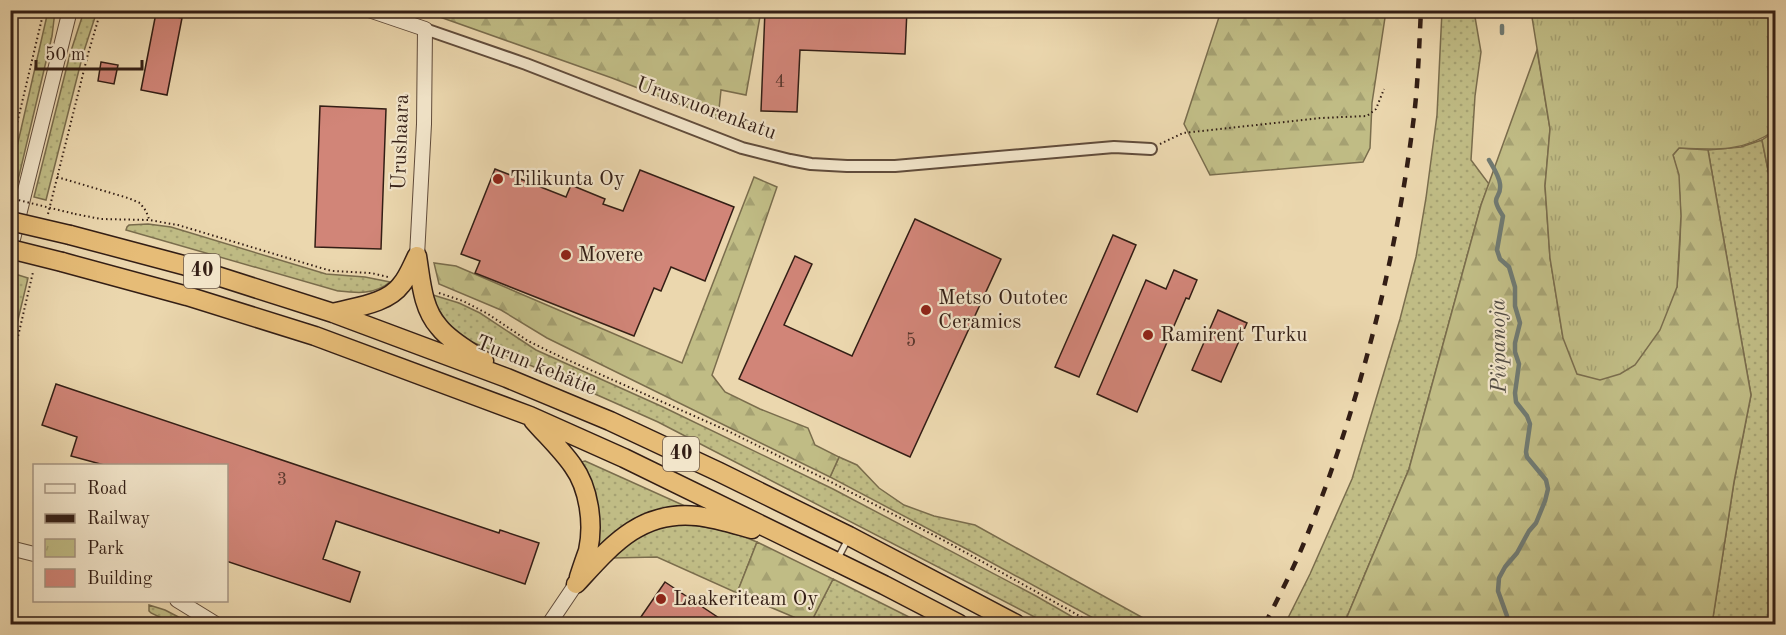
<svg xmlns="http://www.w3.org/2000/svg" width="1786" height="635" viewBox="0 0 1786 635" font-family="'Old Standard TT',serif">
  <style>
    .grass { fill: url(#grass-dots); stroke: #7a6d4d; stroke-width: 1.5 }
    .forest { fill: url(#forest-firs); stroke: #7a6d4d; stroke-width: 1.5 }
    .park { fill: url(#park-tufts); stroke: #7a6d4d; stroke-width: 1.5 }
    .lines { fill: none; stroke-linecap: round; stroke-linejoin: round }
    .stream { stroke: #707a72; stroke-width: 4.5 }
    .building { fill: #d18578; stroke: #331e15; stroke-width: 1.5 }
    .service-casing { stroke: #614c3b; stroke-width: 8 }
    .minor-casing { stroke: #614c3b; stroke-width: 14 }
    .tertiary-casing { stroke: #614c3b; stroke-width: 16 }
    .trunk-casing { stroke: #331e15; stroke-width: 21 }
    .path { stroke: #331e15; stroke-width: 2; stroke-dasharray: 1.5 3; stroke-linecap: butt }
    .service { stroke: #f2e5ca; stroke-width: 5 }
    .minor { stroke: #f2e5ca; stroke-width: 10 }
    .tertiary { stroke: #f2e5ca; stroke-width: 14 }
    .trunk { stroke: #e6bc77; stroke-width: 18 }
    .rail { stroke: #331e15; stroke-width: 4.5; stroke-dasharray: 10 10; stroke-linecap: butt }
    .trunk-bridge-casing { stroke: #331e15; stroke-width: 21; stroke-linecap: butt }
    .path-bridge { stroke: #331e15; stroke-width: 2; stroke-dasharray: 1.5 3; stroke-linecap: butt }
    .trunk-bridge { stroke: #e6bc77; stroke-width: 18 }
    .poi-dot { fill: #8f2418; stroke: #f2e5ca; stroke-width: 2 }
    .labels { text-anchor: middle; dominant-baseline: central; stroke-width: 4.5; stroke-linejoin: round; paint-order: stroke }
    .number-label { font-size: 18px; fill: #5a382e }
    .shield { fill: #f2e5ca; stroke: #6c5a4b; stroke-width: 1.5 }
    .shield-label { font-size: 20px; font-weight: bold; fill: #331e15 }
    .street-label { font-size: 21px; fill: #331e15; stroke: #f2e5ca }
    .poi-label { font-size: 21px; fill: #331e15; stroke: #f2e5ca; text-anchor: start }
    .water-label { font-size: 22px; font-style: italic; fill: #524c44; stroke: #f2e5ca }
  </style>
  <defs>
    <pattern id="grass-dots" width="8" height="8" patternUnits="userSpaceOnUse" patternTransform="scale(1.5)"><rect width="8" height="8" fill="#c0bc85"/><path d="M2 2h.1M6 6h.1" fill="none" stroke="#a5a172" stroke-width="1.8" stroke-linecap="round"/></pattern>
    <pattern id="forest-firs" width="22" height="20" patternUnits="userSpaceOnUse" patternTransform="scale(1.5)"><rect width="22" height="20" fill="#c0bc85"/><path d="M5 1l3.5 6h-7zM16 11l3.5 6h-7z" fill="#a5a172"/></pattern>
    <pattern id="park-tufts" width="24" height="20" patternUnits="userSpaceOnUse" patternTransform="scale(1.5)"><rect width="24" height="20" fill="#c0bc85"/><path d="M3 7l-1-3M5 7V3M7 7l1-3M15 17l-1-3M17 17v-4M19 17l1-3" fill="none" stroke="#a5a172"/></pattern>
  </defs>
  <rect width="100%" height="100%" fill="#ebd7ae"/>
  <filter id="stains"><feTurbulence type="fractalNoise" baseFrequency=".00333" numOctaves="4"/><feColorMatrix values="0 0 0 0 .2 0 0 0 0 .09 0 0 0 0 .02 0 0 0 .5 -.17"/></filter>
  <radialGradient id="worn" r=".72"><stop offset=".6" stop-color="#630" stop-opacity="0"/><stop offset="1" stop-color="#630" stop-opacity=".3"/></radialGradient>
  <path class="grass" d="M48,11H55L52,36L15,193L11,191V173Z
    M84,11H97L83,54L46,200L34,197L70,54Z
    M1442,11H1474L1481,52L1475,96L1471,160L1489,184L1481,205L1409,469L1344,624H1285L1310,574L1352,479L1400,319L1416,257L1426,198L1437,115Z
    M1762,140L1775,205V624H1712L1734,482L1751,395L1708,150L1741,147Z
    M148,224L171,227L326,274L365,277L390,282C374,295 357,293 338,291L126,230L127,227L129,225Z
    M15,274L28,278L11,349V294Z
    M433,295L459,303L480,313L536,350L663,407L833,489L1036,596L1085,624H1048L658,422L532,366L462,338L446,321L435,304Z
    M839,457L857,465L879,488L904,505L934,516L975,525L1154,624H1104L974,553L830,477Z
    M585,461L685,506L660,511L622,527L596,549L581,462Z
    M674,524C703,525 729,530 757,542L737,593L657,557L612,558C630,538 648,531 674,524Z
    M833,579L923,624H810Z
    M149,605L165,610L192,624H174L151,613L149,611Z"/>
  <path class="forest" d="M1243,10L1386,11L1372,103L1370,148L1363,162L1210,175L1184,124L1219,17Z
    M423,11L761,10V11L746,95L721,90L718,119L612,78Z
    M1537,50L1550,129L1545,186L1550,258L1563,338L1677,287C1680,243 1685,198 1673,155L1679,148L1708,150L1751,395L1734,482L1712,624H1344L1409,469L1481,205Z
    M1775,131V130V205L1762,140Z
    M754,177L777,187L712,375L725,392L760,409L808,428L815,445L839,457L830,477L547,338L501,310L439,284L434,263L456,266L682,363Z
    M757,542L833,579L810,624L737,593Z"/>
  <path class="park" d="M1531,11H1775V130C1745,152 1715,150 1679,148L1673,155L1679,175L1681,216L1677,287L1660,330L1635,365L1620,374L1600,380L1577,374L1563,338L1550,258L1545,186L1550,129Z"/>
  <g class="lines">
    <path class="stream" d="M1502,33V26
      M1489,160C1493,167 1499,176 1500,184C1502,201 1488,193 1503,216L1497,250L1500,259L1509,267L1515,287V306L1520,323L1515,343V352L1519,364L1515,393L1516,402L1527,416L1530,424L1526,452L1527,457L1546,480L1548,489L1545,501L1536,523L1529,531L1517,553L1505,567L1499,578L1498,591L1507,616V624"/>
  </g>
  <path class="building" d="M765,10H907L905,54L800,50L797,112L761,111Z
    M156,13L182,18L167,95L141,90Z
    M101,62L118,65L114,84L98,81Z
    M320,106L386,109L381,249L315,247Z
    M495,169L566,197L571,185L605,199L603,204L623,211L640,170L734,207L705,281L671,267L661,291L654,288L634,336L475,273L480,261L461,254Z
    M915,219L1001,259L910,457L739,379L795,256L812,264L784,325L852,356Z
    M1113,235L1136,245L1079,377L1055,367Z
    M1174,270L1197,280L1189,299L1186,298L1137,412L1097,394L1146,280L1166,289Z
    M1218,310L1247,323L1221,382L1192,370Z
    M56,384L499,533L500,530L539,543L525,584L336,521L323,559L360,572L350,602L226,561V465H104L71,456L77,437L42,425Z
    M665,582L728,624H636Z"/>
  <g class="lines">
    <defs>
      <path id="service" d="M837,560L848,539"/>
      <path id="minor" d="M425,29L526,64L742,148L790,160L811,164L847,166H895L1114,147L1151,149"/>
      <path id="tertiary" d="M369,10L425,29L424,124L417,256
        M10,251L70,10
        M10,548L34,554
        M177,600L216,624
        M549,624L576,584"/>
      <path id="trunk" d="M70,235L183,265L333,313L507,378L610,421L719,472L849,536L1016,624
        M417,256C421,280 422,308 439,327C450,341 469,351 484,361
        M62,262L187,296L315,336L530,416L624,458L884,585L959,624
        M333,313C354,307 387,304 401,285C408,277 412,266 417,256
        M533,420C546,435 562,450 573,466C589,488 594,524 588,551C585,559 582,568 579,577
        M576,584C611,546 640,510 697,516C715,518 734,524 752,529"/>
    </defs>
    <use href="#service" class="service-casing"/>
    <use href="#minor" class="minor-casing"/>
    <use href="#tertiary" class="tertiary-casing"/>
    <use href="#trunk" class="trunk-casing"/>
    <path class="path" d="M1160,144L1183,133L1321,118L1367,116L1376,109L1384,89
      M10,153L44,10
      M57,177L128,198L140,203L146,211L149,219
      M48,214L88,54L101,10
      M75,214L101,219L149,220L178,225L321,268L332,271L371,273L388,277
      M439,293L463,301L488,314L528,341L561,357L728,431L829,481L945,541L1094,624
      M10,371L33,272"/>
    <use href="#service" class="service"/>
    <use href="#minor" class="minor"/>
    <use href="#tertiary" class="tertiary"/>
    <use href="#trunk" class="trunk"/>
    <path class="rail" d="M1265,624C1279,596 1294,568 1306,538C1359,406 1395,265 1413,124C1418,87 1419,48 1421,10"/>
    <defs>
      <path id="trunk-bridge" d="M10,221L70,235
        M10,249L62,262"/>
    </defs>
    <use href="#trunk-bridge" class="trunk-bridge-casing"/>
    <path class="path-bridge" d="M10,198L75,214"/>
    <use href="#trunk-bridge" class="trunk-bridge"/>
  </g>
  <g class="poi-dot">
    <circle cx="498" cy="179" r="6"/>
    <circle cx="566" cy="255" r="6"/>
    <circle cx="926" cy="310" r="6"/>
    <circle cx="1148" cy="335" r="6"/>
    <circle cx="661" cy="599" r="6"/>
  </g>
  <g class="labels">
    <g class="number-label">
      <text x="780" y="82">4</text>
      <text x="911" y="341">5</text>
      <text x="282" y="480">3</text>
    </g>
    <g class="shield">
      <rect x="184" y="254" width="36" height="34" rx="4.5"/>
      <rect x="663" y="437" width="36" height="34" rx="4.5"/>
    </g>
    <g class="shield-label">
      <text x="202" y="271">40</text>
      <text x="681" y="454">40</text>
    </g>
    <g class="street-label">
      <text transform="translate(706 109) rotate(20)">Urusvuorenkatu</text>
      <text transform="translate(401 142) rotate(-88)">Urushaara</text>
      <text transform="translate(536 366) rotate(22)">Turun kehätie</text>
    </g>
    <g class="poi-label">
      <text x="510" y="179">Tilikunta Oy</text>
      <text x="578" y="255">Movere</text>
      <text x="938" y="298">Metso Outotec<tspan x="938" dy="24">Ceramics</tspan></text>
      <text x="1160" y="335">Ramirent Turku</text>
      <text x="673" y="599">Laakeriteam Oy</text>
    </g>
    <g class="water-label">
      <text transform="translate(1499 346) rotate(-91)">Piipanoja</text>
    </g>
  </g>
  <rect width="1786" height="635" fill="none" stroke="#ebd7ae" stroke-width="36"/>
  <rect x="12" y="12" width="1762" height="611" fill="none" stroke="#331e15" stroke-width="3"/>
  <rect x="18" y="18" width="1750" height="599" fill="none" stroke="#331e15" stroke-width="1.5"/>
  <rect x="33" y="464" width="195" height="138" fill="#f2e5ca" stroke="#a69582" stroke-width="1.5"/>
  <rect x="45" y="484" width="30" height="9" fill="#f2e5ca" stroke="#a69582" stroke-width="1.5"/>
  <text x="87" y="494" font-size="18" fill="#331e15">Road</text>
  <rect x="45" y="514" width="30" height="9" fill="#331e15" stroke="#a69582" stroke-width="1.5"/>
  <text x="87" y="524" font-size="18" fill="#331e15">Railway</text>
  <rect x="45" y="539" width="30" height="18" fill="url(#park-tufts)" stroke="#a69582" stroke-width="1.5"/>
  <text x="87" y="554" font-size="18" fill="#331e15">Park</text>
  <rect x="45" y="569" width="30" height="18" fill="#d18578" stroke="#a69582" stroke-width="1.5"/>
  <text x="87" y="584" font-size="18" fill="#331e15">Building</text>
  <path d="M36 60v9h106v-9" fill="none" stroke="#331e15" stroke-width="3"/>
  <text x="45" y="60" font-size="18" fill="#331e15" stroke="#f2e5ca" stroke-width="4.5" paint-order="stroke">50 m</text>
  <rect width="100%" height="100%" filter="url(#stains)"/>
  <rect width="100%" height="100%" fill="url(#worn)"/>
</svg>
